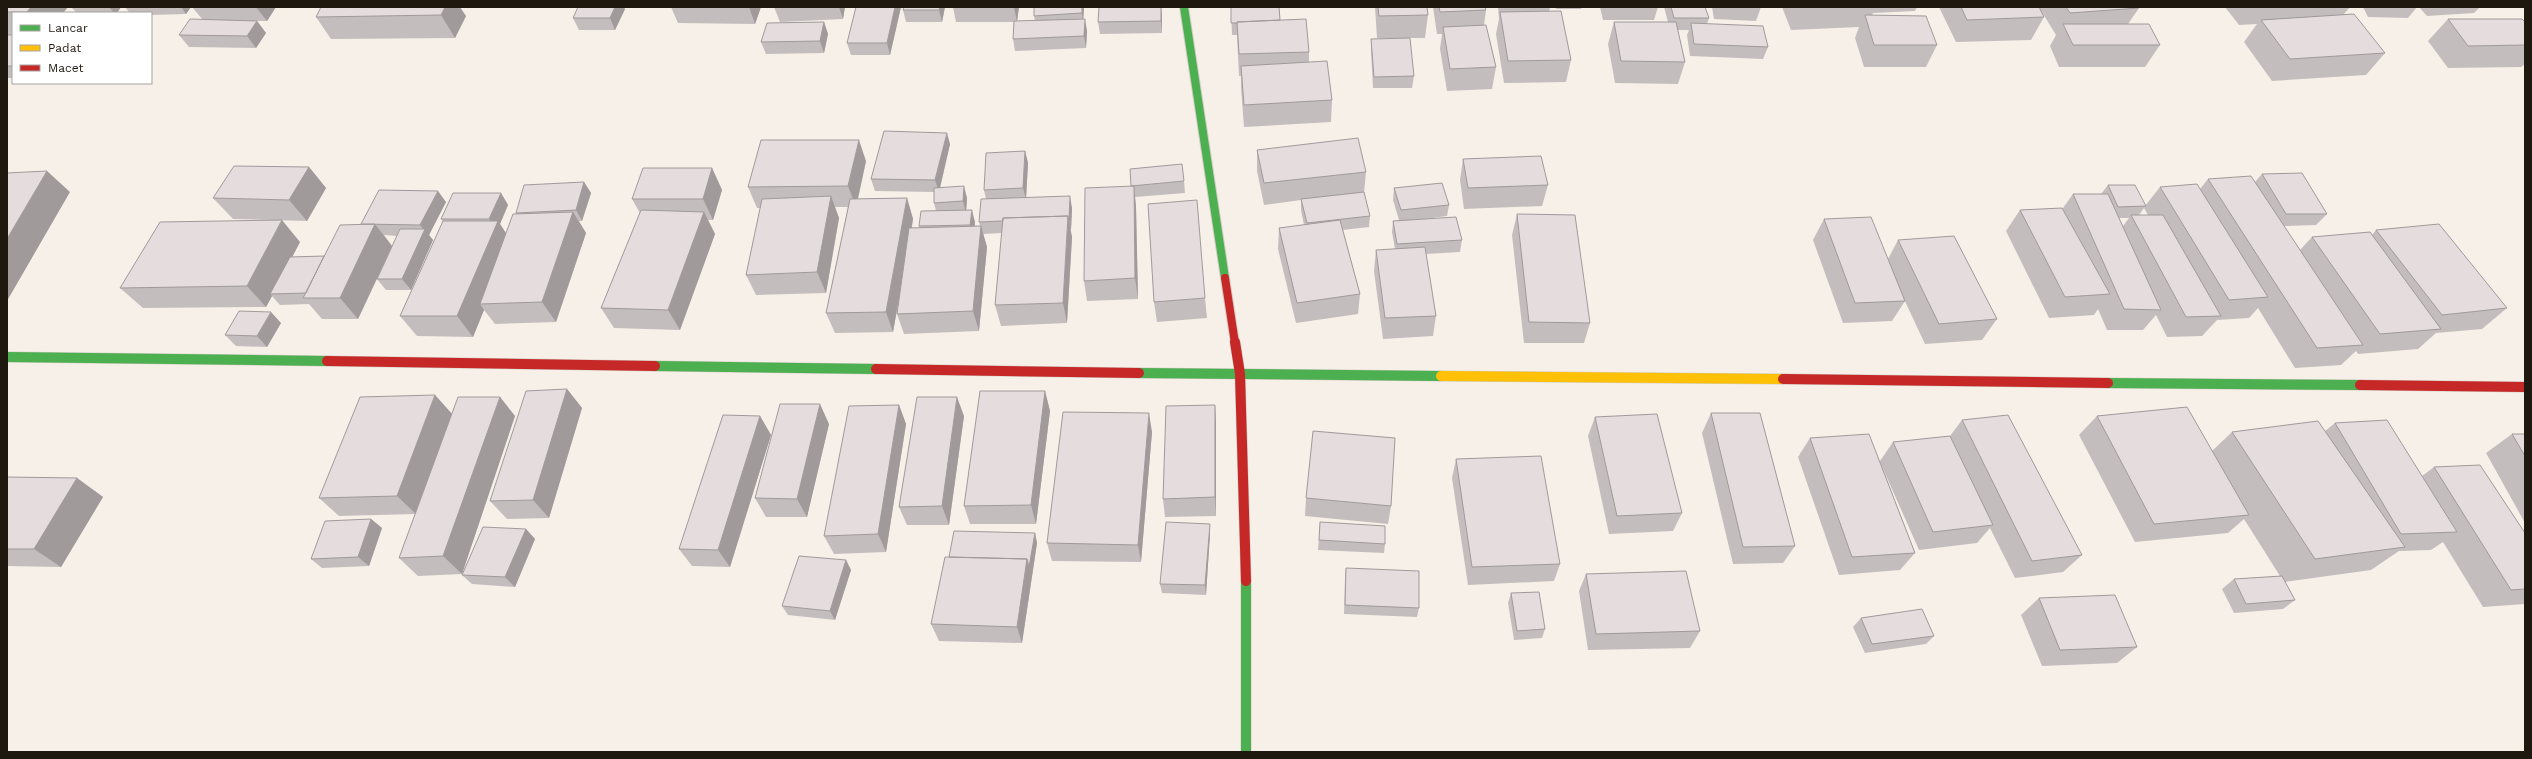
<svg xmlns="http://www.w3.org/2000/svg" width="2532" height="759" viewBox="0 0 2532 759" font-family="'Work Sans',sans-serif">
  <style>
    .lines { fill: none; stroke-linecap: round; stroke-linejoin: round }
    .fast-far1-casing { stroke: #d3ccc3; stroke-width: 10 }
    .fast-casing { stroke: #d3ccc3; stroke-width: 11 }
    .slow-casing { stroke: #d3ccc3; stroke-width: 11 }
    .jam-far1-casing { stroke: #d3ccc3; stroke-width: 10 }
    .jam-casing { stroke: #d3ccc3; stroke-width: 11 }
    .fast-far1 { stroke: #4caf50; stroke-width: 8 }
    .fast { stroke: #4caf50; stroke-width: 10 }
    .slow { stroke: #ffc107; stroke-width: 10 }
    .jam-far1 { stroke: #c62828; stroke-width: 8 }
    .jam { stroke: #c62828; stroke-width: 10 }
    .wall { fill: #c4bdbe; fill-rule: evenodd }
    .shaded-wall { fill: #a09a9b }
    .building { fill: #e4dcdd; stroke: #a09a9b }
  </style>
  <rect width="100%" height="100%" fill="#f7f0e8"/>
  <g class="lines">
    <defs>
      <path id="fast-far1" d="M1184,7L1225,278"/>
      <path id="fast" d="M7,357L327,361
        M655,366L876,369
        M1139,373L1441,376
        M2108,383L2360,385
        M1246,581V752"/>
      <path id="slow" d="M1441,376L1783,379"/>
      <path id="jam-far1" d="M1225,278L1235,343"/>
      <path id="jam" d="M1235,342L1240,374L1246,581
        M327,361L655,366
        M876,369L1139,373
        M1783,379L2108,383
        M2360,385L2525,387"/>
    </defs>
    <use href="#fast-far1" class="fast-far1-casing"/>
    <use href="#fast" class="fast-casing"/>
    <use href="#slow" class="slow-casing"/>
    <use href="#jam-far1" class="jam-far1-casing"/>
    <use href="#jam" class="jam-casing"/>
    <use href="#fast-far1" class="fast-far1"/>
    <use href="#fast" class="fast"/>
    <use href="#slow" class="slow"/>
    <use href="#jam-far1" class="jam-far1"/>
    <use href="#jam" class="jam"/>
  </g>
  <path class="wall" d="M7,7H68L63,13H13V78H7Z
    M71,7H121L117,13H77Z
    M125,7H191L186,14L151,15V13H130Z
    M192,7H276L267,21H257L266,33L256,48L189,47L179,35L203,20Z
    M321,7L466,16L455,38L331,39L316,17Z
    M671,7H761L755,24L678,23Z
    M774,7H845L843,19L780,22Z
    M901,7L890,55H851L847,43Z
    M945,7L942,22H906L903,10Z
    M953,7H1019L1017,21H1035L1034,16L1084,7L1083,19L1087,31L1086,48L1015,51L1013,39L1014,22H956Z
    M1161,7L1162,16V33L1100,34L1098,22Z
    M1225,7H1279L1280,20L1309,52V62L1332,100L1331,122L1244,127L1241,88V76H1239L1237,35H1232L1231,7Z
    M1375,7H1427L1428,15L1425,38H1377Z
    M1433,7H1485L1486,10L1484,25L1496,67L1492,89L1447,91L1440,49L1442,34H1437Z
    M1498,7H1550L1549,12L1571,60L1566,82L1504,83L1496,34L1499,19Z
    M1556,7H1582L1581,9H1556Z
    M1600,7H1658L1654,20H1603Z
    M1664,7H1705L1709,18L1707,24L1768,47L1763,59L1690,56L1687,35L1689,30H1678L1685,62L1678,84L1615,83L1608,44L1614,22H1668Z
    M1712,7H1761L1756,21L1714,19Z
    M1782,7H1917L1915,11L1873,13L1872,16L1937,45L1926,67H1864L1855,38L1859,27L1791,30Z
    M1939,7H2138L2139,8L2128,24L2160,45L2145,67H2059L2050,46L2056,35L2042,12L2044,17L2031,40L1956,42Z
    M2225,7H2350L2344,14L2385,53L2366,75L2272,81L2244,42L2257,24L2239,25Z
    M2363,7H2417L2408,18L2368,17Z
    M2419,7H2480L2474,13L2427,16Z
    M625,9L615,30H579L573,18Z
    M2448,19L2525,22V64L2521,67L2448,68L2428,41Z
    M824,22L828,34L824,53L766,54L761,42Z
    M1371,39L1414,76L1412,88H1373L1371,51Z
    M950,144L940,188L967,198L966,211L975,222V226H980L979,222L986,199L984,190L1025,151L1028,163L1026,198L1072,208L1071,230H1070L1072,237L1067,323L1001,326L995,305L1002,233L983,234L987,247L979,331L904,334L897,314L899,299L893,332L835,333L826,313L848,207H835L839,218L826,293L756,295L746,275L761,208H757L748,187L866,161L858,199L907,198L913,219L912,228H919V226L936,211L934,203V192L875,191L871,179Z
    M1257,150L1366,172L1364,193L1370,216L1369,227L1343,230L1360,294L1358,314L1296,323L1278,249L1279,228L1304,225L1301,210V200L1264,205L1257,171Z
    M1463,159L1548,185L1542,206L1464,209L1460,180Z
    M309,167L326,188L307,221L233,219L213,198Z
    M712,168L722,190L713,220H708L715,234L680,330L614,328L601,308L640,213L632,199Z
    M2262,174L2327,214L2316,225L2284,226L2300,250L2312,237L2372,235L2376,230L2507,308L2482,329L2436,333L2418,349L2358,354L2356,351L2341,365L2295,368L2258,308L2249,318L2217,320L2202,336L2167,337L2156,315L2143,330H2107L2098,309L2094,315L2049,318L2006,231L2020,210L2063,208L2073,194H2101L2108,185L2145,206L2160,187L2200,189L2208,179L2255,182ZM2144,208L2148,215H2139ZM2119,218H2129L2123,226Z
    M1184,181L1185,193L1135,197L1136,207L1138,299L1087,301L1084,281L1131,186Z
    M584,182L591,193L582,221H579L586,233L556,322L495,324L484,310L473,337L417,336L400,316L443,222L441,219L501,193L508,205L500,224L506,234L516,214V213Z
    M1394,188L1449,205L1447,216L1425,219L1462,240L1460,252L1426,254L1436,316L1433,336L1383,339L1374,271L1376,250L1395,249L1392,232L1393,221L1399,220L1393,200Z
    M446,202L429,235L433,240L411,290H386L377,279L358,319H322L309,304L280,305L272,296L266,307L143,308L120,288L300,242L292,257L324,256L362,225L361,224ZM384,235L397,236L377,279L392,246Z
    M1517,214L1590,323L1584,343H1524L1512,235Z
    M1824,219L1888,259L1898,240L1997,319L1982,340L1925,344L1903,297L1905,301L1892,321L1843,323L1813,240Z
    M1205,298L1207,318L1157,322L1154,302Z
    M281,323L267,347L236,346L225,335Z
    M567,389L582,408L549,518L507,519L490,501Z
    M1045,391L1050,411L1036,524H970L964,506Z
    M435,395L452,414L500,397L515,416L462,574L418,576L399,558L415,514L339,516L319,498Z
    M899,405L906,424L886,552L834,554L824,536Z
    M1215,405L1216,424V516L1165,517L1163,499Z
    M1711,413L1795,546L1783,563L1733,564L1702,433Z
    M760,416L771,435L730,567L692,566L679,549Z
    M964,416L949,525H907L899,507Z
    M2097,416L2212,451L2232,432L2325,431L2335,423L2422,476L2434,467L2525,533V604L2483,607L2443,542L2431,550L2399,551L2371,570L2285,582L2295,600L2283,609L2234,613L2222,589L2234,579L2280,576L2244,519L2228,533L2135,542L2079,435Z
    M1595,417L1682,513L1673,531L1609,534L1588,436Z
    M1962,420L2082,555L2063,572L2015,578L1990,528L1977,543L1919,550L1880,462L1915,553L1900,570L1839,575L1798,457L1810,438L1880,461L1893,442L1950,436Z
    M829,424L807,517H766L755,498Z
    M1152,432L1141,562L1052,561L1047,543Z
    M2512,434H2525V523L2486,453Z
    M1456,459L1560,564L1554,581L1468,585L1452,478Z
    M7,477L77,478L103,497L61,567L7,566Z
    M1306,498L1391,506L1388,524L1305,516Z
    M371,519L382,528L369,566L322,568L311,559Z
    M1320,522L1385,544L1384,553L1318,550Z
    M1210,524V534L1206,595L1162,593L1160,584Z
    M526,529L535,539L515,587L472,584L462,575Z
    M1035,533L1037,543L1022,643L939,641L931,624L949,557Z
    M846,560L851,570L835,620L788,615L782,606Z
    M1346,568L1419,608L1417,617L1344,614L1345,578Z
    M1586,574L1700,631L1690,648L1588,650L1579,591Z
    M1511,593L1545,629L1542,638L1514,640L1508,603Z
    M2039,598L2137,647L2117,663L2042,666L2021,615Z
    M1861,618L1934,636L1926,644L1865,653L1853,627Z"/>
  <path class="shaded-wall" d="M31,7H68L63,13H28L27,12Z
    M109,7H121L117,13H114Z
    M181,7H191L186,14Z
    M256,7H276L267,21Z
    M445,7H460L466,16L455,38L441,15Z
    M615,7H624L625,9L615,30L610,18Z
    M749,7H761L755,24Z
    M839,7H845L843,19Z
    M895,7H901L890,55L887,43Z
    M940,7H945L942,22L939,10Z
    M1014,7H1019L1017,22Z
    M1082,7H1084L1083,25L1082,13Z
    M1161,7L1162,16V33L1161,21Z
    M1085,19L1087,31L1086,48L1084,36Z
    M257,21L266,33L256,48L247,36Z
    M824,22L828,34L824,53L820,41Z
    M947,133L950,144L939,192L935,180Z
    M859,140L866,161L856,207L848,186Z
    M1025,151L1028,163L1026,199L1023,188Z
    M309,167L326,188L307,221L289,200Z
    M712,168L722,190L713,220L703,199Z
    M47,171L70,192L7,301V239Z
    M584,182L591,193L582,221L576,210Z
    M964,186L967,198L966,213L963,201Z
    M1134,186L1136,207L1138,299L1135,278Z
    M438,191L446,202L429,235L433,240L411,290L402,279L424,230L420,225Z
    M501,193L508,205L500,224L512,242L480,304L484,310L473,337L457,316L495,228L489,219Z
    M831,196L839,218L826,293L817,272Z
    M1070,196L1072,208L1071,230L1069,219Z
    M907,198L913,219L893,332L886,312Z
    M972,210L975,222L973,236L970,225Z
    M573,212L586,233L556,322L542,302Z
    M704,212L715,234L680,330L668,310Z
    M1068,216L1072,237L1067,323L1063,303Z
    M282,220L300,242L273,294H270L272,296L266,307L247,286Z
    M375,224L392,246L358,319L340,298Z
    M981,226L987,247L979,331L973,311Z
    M271,312L281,323L267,347L257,336Z
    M567,389L582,408L549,518L533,500Z
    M1045,391L1050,411L1036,524L1031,505Z
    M435,395L452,414L416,514L397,496Z
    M500,397L515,416L462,574L443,556Z
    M957,397L964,416L949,525L942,506Z
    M820,404L829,424L807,517L797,499Z
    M899,405L906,424L886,552L878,534Z
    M1215,405L1216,424V516L1215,497Z
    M1149,413L1152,432L1141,562L1138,545Z
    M760,416L771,435L730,567L718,550Z
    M77,478L103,497L61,567L34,549Z
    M371,519L382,528L369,566L358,557Z
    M1210,524V534L1206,595L1205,585Z
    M526,529L535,539L515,587L505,577Z
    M1035,533L1037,543L1022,643L1017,627L1027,559Z
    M846,560L851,570L835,620L830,611Z"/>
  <path class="building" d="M7,7H31L27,12H7Z
    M321,7H445L441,15L316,17Z
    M578,7H615L610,18H573Z
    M856,7H895L887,43H847Z
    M904,7H940L939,10H903Z
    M1034,7H1082V13L1034,16Z
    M1099,7H1161V21L1098,22Z
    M1231,7H1279L1280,20L1237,22V23H1231Z
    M1378,7H1427L1428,15L1379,16Z
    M1439,7H1485L1486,10L1440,12Z
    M1671,7H1705L1709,18H1674Z
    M1961,7H2039L2044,17L1967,20Z
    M2066,7H2138L2139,8L2070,13Z
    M1561,11L1571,60L1508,61L1500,12Z
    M2354,14L2385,53L2290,59L2261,20Z
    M1865,15L1926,16L1937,45H1874Z
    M190,19L257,21L247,36L179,35Z
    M1085,19L1084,36L1013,39L1014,21Z
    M1306,19L1309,52L1239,54L1237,22Z
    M2448,19H2522L2525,22V45L2468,46Z
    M824,22L820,41L761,42L767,23Z
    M1614,22H1676L1685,62L1621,61Z
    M1691,23L1763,26L1768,47L1694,44Z
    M2063,24H2149L2160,45H2073Z
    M1486,25L1496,67L1450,69L1443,27Z
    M7,35H13V65L12,66H7Z
    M1410,38L1414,76L1374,77L1371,39Z
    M1327,61L1332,100L1244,105L1241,66Z
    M884,131L947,133L935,180L871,179Z
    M1358,138L1366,172L1264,183L1257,150Z
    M761,140H859L848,186L748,187Z
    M1025,151L1023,188L984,190L986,153Z
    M1541,156L1548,185L1468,188L1463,159Z
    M1182,164L1184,181L1131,186L1130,169Z
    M234,166L309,167L289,200L213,198Z
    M643,168H712L703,199H632Z
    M47,171L7,239V173Z
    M2302,173L2327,214H2286L2262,174Z
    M2251,176L2363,345L2317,348L2208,179Z
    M584,182L576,210L516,213L524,185Z
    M1442,183L1449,205L1401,210L1394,188Z
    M2197,184L2268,297L2229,300L2160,187Z
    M2108,185H2135L2146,206L2118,207Z
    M964,186L963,201L934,203V188Z
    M1134,186L1135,278L1084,281L1085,188Z
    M379,190L438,191L420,225L361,224Z
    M1364,192L1370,216L1307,223L1301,199Z
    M453,193H501L489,219H441Z
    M2073,194H2108L2161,310L2124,309Z
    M831,196L817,272L746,275L762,199Z
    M1070,196L1069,219H1068V216L1003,218V221L979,222L981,199Z
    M907,198L886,312L826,313L850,199Z
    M1197,200L1205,298L1154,302L1148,204Z
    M2062,208L2110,294L2065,297L2020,210Z
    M641,210L704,212L668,310L601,308Z
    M972,210L970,225L919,226L921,211Z
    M573,212L542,302L480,304L513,214Z
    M1517,214L1575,215L1590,323L1529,322Z
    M2131,215H2163L2221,316L2186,317Z
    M1068,216L1063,303L995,305L1003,218Z
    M1456,217L1462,240L1397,244L1393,221Z
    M1871,217L1905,301L1855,303L1824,219Z
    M282,220L247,286L120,288L160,222Z
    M1340,220L1360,294L1297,303L1279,228Z
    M443,221H498L457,316H400Z
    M375,224L340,298H303L340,225Z
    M2439,224L2507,308L2442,315L2376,230Z
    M981,226L973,311L897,314L909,228Z
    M400,229H425L402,279H377Z
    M2370,232L2441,329L2380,334L2312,237Z
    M1954,236L1997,319L1939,324L1898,240Z
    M1425,247L1436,316L1385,318L1376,250Z
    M324,256L306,293L270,294L290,257Z
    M239,311L271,312L257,336L225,335Z
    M567,389L533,500L490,501L526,391Z
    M980,391H1045L1031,505L964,506Z
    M435,395L397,496L319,498L360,397Z
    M458,397H500L443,556L399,558Z
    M917,397H957L942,506L899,507Z
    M780,404H820L797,499L755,498Z
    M899,405L878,534L824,536L849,406Z
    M1215,405V497L1163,499L1166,406Z
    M2187,407L2249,515L2154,524L2097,416Z
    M1063,412L1149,413L1138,545L1047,543Z
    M1711,413H1760L1795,546L1743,547Z
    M1657,414L1682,513L1617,516L1595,417Z
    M723,415L760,416L718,550L679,549Z
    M2008,415L2082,555L2032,561L1962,420Z
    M2387,420L2457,532L2401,534L2335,423Z
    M2318,421L2405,547L2315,559L2232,432Z
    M1313,431L1395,438L1391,506L1306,498Z
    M1869,434L1915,553L1852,557L1810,438Z
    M2512,434H2525V456Z
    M1950,436L1993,525L1933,532L1893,442Z
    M1541,456L1560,564L1472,567L1456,459Z
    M2480,465L2525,533V589L2511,590L2434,467Z
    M7,477L77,478L34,549H7Z
    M371,519L358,557L311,559L325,521Z
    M1166,522L1210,524L1205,585L1160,584Z
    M1320,522L1385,526V544L1319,540Z
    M483,527L526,529L505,577L462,575Z
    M954,531L1035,533L1029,567L1027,559L949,557Z
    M799,556L846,560L830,611L782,606Z
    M945,557L1027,559L1017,627L931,624Z
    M1346,568L1419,571V608L1345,605Z
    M1686,571L1700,631L1596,634L1586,574Z
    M2282,576L2295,600L2246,604L2234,579Z
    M1539,592L1545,629L1517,631L1511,593Z
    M2115,595L2137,647L2060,650L2039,598Z
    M1922,609L1934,636L1872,644L1861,618Z"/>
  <rect width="2532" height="759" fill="none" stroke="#1f180f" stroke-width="16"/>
  <rect x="12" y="12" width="140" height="72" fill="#ffffff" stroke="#a5a39f"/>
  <rect x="20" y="25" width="20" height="6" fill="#4caf50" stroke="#a5a39f"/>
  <text x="48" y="32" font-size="12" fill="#1f180f">Lancar</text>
  <rect x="20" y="45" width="20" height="6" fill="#ffc107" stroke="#a5a39f"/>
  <text x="48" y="52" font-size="12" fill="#1f180f">Padat</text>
  <rect x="20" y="65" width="20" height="6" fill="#c62828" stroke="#a5a39f"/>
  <text x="48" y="72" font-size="12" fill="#1f180f">Macet</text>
</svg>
